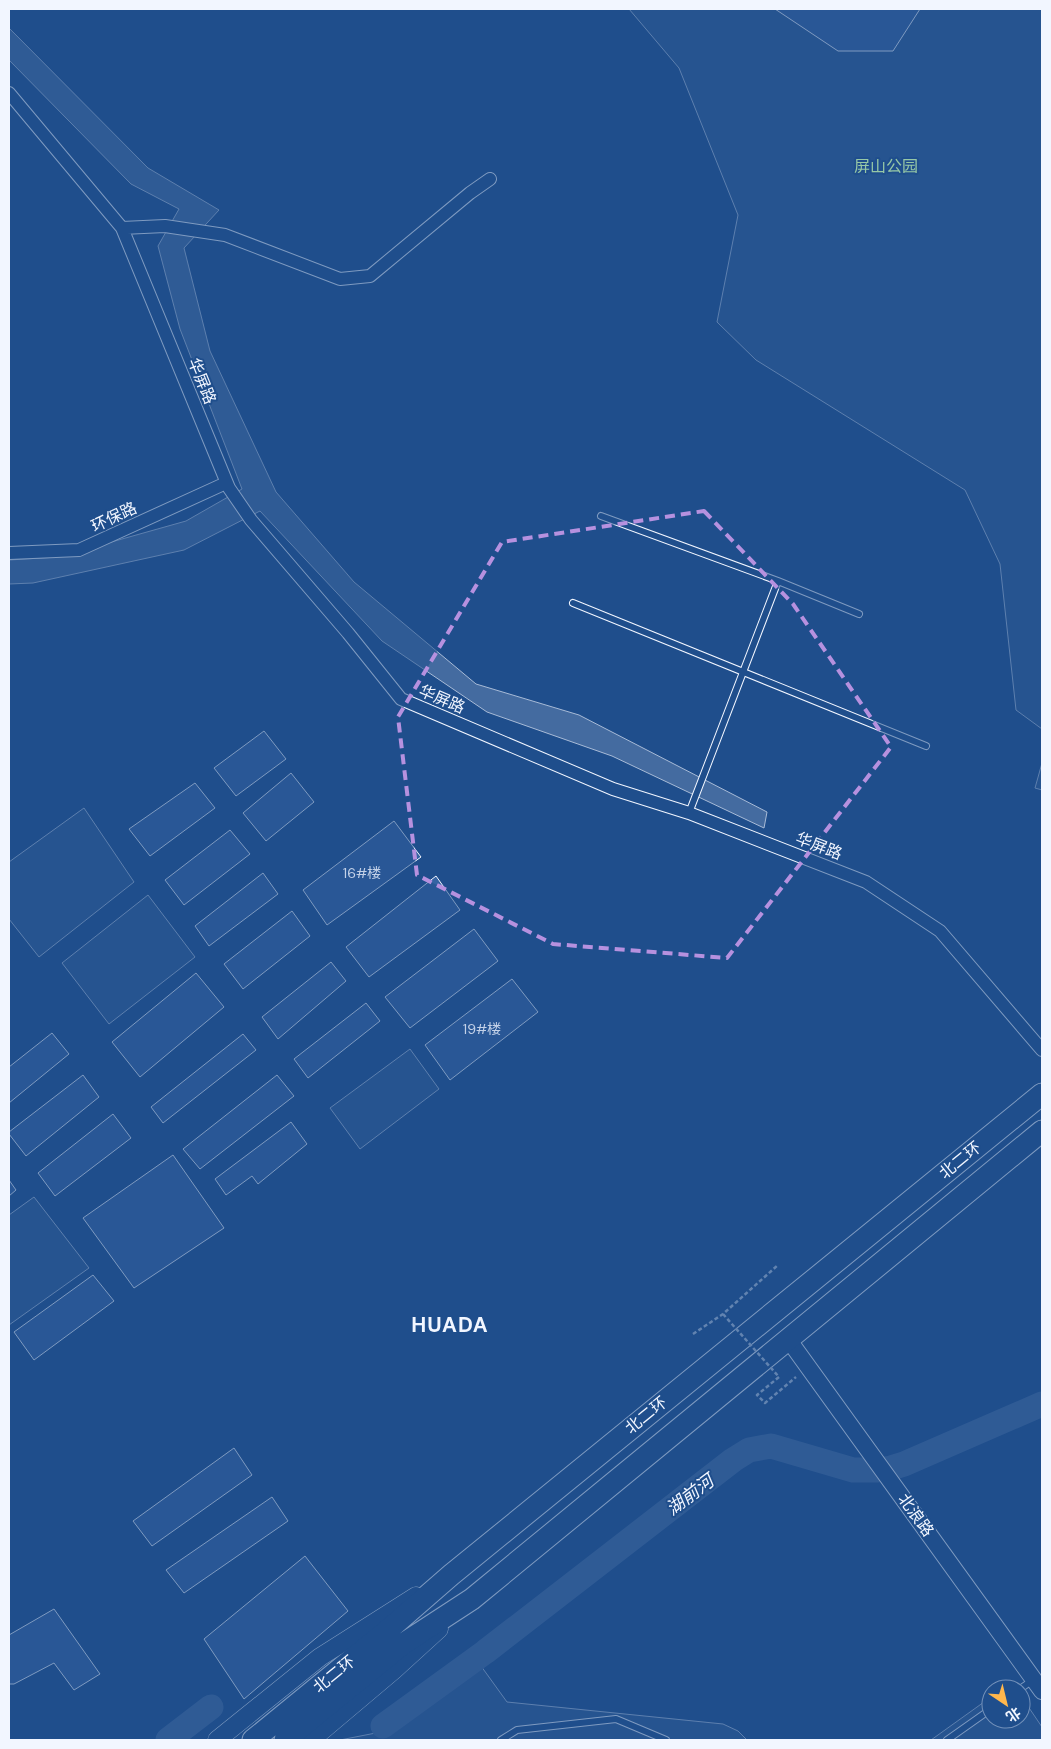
<svg xmlns="http://www.w3.org/2000/svg" width="1051" height="1749" viewBox="0 0 1051 1749" font-family="'DM Sans','Noto Sans SC',sans-serif">
  <style>
    .built { fill: #305b95; stroke: #a8bbd7 }
    .water { fill: #446ba0; stroke: #a8bbd7 }
    .lines { fill: none; stroke-linecap: round; stroke-linejoin: round }
    .river { stroke: #446ba0; stroke-width: 25 }
    .building { fill: #3563a3; stroke: #f2f6ff }
    .service-casing { stroke: #f2f6ff; stroke-width: 8 }
    .minor-casing { stroke: #f2f6ff; stroke-width: 14 }
    .tertiary-casing { stroke: #f2f6ff; stroke-width: 18 }
    .secondary-casing { stroke: #f2f6ff; stroke-width: 19 }
    .trunk-casing { stroke: #f2f6ff; stroke-width: 23 }
    .path { stroke: #b3c4dc; stroke-width: 2.5; stroke-dasharray: 4 2.5; stroke-linecap: butt }
    .service { stroke: #1f4e8c; stroke-width: 6 }
    .minor { stroke: #1f4e8c; stroke-width: 12 }
    .tertiary { stroke: #1f4e8c; stroke-width: 16 }
    .secondary { stroke: #1f4e8c; stroke-width: 18 }
    .trunk { stroke: #1f4e8c; stroke-width: 21 }
    .path-bridge { stroke: #b3c4dc; stroke-width: 2.5; stroke-dasharray: 4 2.5; stroke-linecap: butt }
    .marked { fill: none; stroke: #b691df; stroke-width: 4; stroke-dasharray: 10 6; stroke-linejoin: round }
    .labels { text-anchor: middle; dominant-baseline: central; stroke-width: 4; stroke-linejoin: round; paint-order: stroke }
    .number-label { font-size: 14px; fill: #c3d1e8 }
    .park-label { font-size: 16px; fill: #97c8a6; stroke: #1f4e8c }
    .street-label { font-size: 16px; fill: #f2f6ff; stroke: #1f4e8c }
    .water-label { font-size: 18px; font-style: italic; fill: #f2f6ff; stroke: #1f4e8c }
    .district-label { font-size: 21px; font-weight: bold; letter-spacing: 1px; fill: #f2f6ff; stroke: #1f4e8c }
  </style>
  <rect width="100%" height="100%" fill="#1f4e8c"/>
  <path class="built" d="M629,9H1042V729L1016,710L1000,564L965,490L756,360L717,322L738,215L679,68Z
    M1042,763V790L1035,788Z
    M84,808L134,882L39,957L9,919V862Z
    M148,895L195,957L109,1024L62,963Z
    M410,1049L439,1089L360,1149L330,1108Z
    M34,1197L89,1268L9,1325V1215Z
    M481,1666L507,1702L723,1724L738,1731L747,1740H340L391,1730Z
    M1021,1696L1042,1727V1740H931L991,1697V1719H1021Z"/>
  <path class="water" d="M9,28L148,168L219,210L184,248L210,351L276,492L354,582L476,684L579,715L767,812L764,828L612,756L487,712L382,641L260,511L184,550L33,583L9,584V560L58,557L186,521L242,489L180,329L158,246L179,209L131,184L9,60Z"/>
  <g class="lines">
    <path class="river" d="M383,1726L485,1652L733,1460L749,1450L771,1446L853,1470H878L891,1468L904,1464L1042,1404
      M168,1740L211,1707"/>
  </g>
  <path class="building" d="M775,9H920L893,51H838Z
    M264,731L286,759L236,796L214,768Z
    M291,773L314,802L266,841L243,813Z
    M195,783L215,808L150,856L129,829Z
    M394,821L421,857L327,925L303,890Z
    M230,830L250,854L184,905L165,880Z
    M263,873L278,894L209,946L195,926Z
    M436,876L460,910L369,977L346,947Z
    M292,911L310,936L243,989L224,964Z
    M474,929L498,961L410,1028L385,997Z
    M331,962L346,981L278,1039L262,1017Z
    M196,973L224,1007L140,1077L112,1042Z
    M512,979L538,1012L450,1080L425,1045Z
    M366,1003L380,1021L308,1078L294,1059Z
    M52,1033L69,1054L9,1103V1067Z
    M243,1034L256,1050L163,1123L151,1107Z
    M83,1075L99,1097L26,1156L9,1134V1132Z
    M277,1075L294,1096L200,1169L183,1149Z
    M113,1114L131,1138L55,1196L38,1173Z
    M291,1122L307,1144L258,1184L252,1176L226,1195L215,1179Z
    M173,1155L224,1228L134,1288L83,1218Z
    M9,1180L16,1190L9,1196Z
    M93,1275L114,1301L34,1360L14,1332Z
    M234,1448L252,1475L152,1546L133,1521Z
    M272,1497L288,1521L184,1593L166,1570Z
    M305,1556L348,1611L244,1699L204,1639Z
    M54,1609L100,1674L74,1690L54,1663L14,1684H9V1635Z"/>
  <g class="lines">
    <defs>
      <path id="service" d="M601,516L778,581L859,614
        M573,603L926,746
        M689,813L778,581
        M1020,1689L1033,1680
        M501,1740L517,1730L616,1719L666,1740
        M947,1740L991,1709"/>
      <path id="minor" d="M9,93L122,228L229,488L251,520L348,633L401,699L613,789L689,813L866,882L940,931L1042,1050
        M122,228L165,226L225,235L340,279L370,276L470,193L490,179
        M9,553L79,550L226,483"/>
      <path id="tertiary" d="M788,1339L1042,1691"/>
      <path id="secondary" d="M217,1740L320,1657L416,1596
        M311,1740L394,1670L439,1629"/>
      <path id="trunk" d="M253,1740L389,1629L451,1575L1042,1094
        M285,1740L403,1644L472,1599L1042,1131"/>
    </defs>
    <use href="#service" class="service-casing"/>
    <use href="#minor" class="minor-casing"/>
    <use href="#tertiary" class="tertiary-casing"/>
    <use href="#secondary" class="secondary-casing"/>
    <use href="#trunk" class="trunk-casing"/>
    <path class="path" d="M693,1334L723,1314L778,1265
      M779,1377L757,1395L765,1403L796,1377"/>
    <use href="#service" class="service"/>
    <use href="#minor" class="minor"/>
    <use href="#tertiary" class="tertiary"/>
    <use href="#secondary" class="secondary"/>
    <use href="#trunk" class="trunk"/>
    <path class="path-bridge" d="M723,1314L779,1377"/>
  </g>
  <path d="M0 0H1051V1749H0ZM704,511L793,604L891,747L727,958L553,944L417,875L398,717L502,542Z" fill="#1f4e8c" fill-opacity=".55" fill-rule="evenodd"/>
  <path class="marked" d="M704,511L793,604L891,747L727,958L553,944L417,875L398,717L502,542Z"/>
  <g class="labels">
    <g class="number-label">
      <text x="362" y="873">16#楼</text>
      <text x="482" y="1029">19#楼</text>
    </g>
    <g class="park-label">
      <text x="886" y="166">屏山公园</text>
    </g>
    <g class="street-label">
      <text transform="translate(202 381) rotate(68)">华屏路</text>
      <text transform="translate(114 517) rotate(-25)">环保路</text>
      <text transform="translate(442 699) rotate(23)">华屏路</text>
      <text transform="translate(819 846) rotate(21)">华屏路</text>
      <text transform="translate(960 1160) rotate(-39)">北二环</text>
      <text transform="translate(646 1415) rotate(-39)">北二环</text>
      <text transform="translate(916 1515) rotate(54)">北浪路</text>
      <text transform="translate(334 1674) rotate(-39)">北二环</text>
    </g>
    <g class="water-label">
      <text transform="translate(690 1495) rotate(-37)">湖前河</text>
    </g>
    <g class="district-label">
      <text x="450" y="1325">HUADA</text>
    </g>
  </g>
  <rect width="1051" height="1749" fill="none" stroke="#f2f6ff" stroke-width="20"/>
  <g transform="translate(1006 1704) rotate(145)"><circle r="24" fill="#1f4e8c" stroke="#7391ba"/>
  <path d="M0-4L9 19L0 12L-9 19Z" fill="#ffb74d"/>
  <text y="-8" font-size="14" font-weight="bold" text-anchor="middle" fill="#f2f6ff">北</text>
  </g>
</svg>
